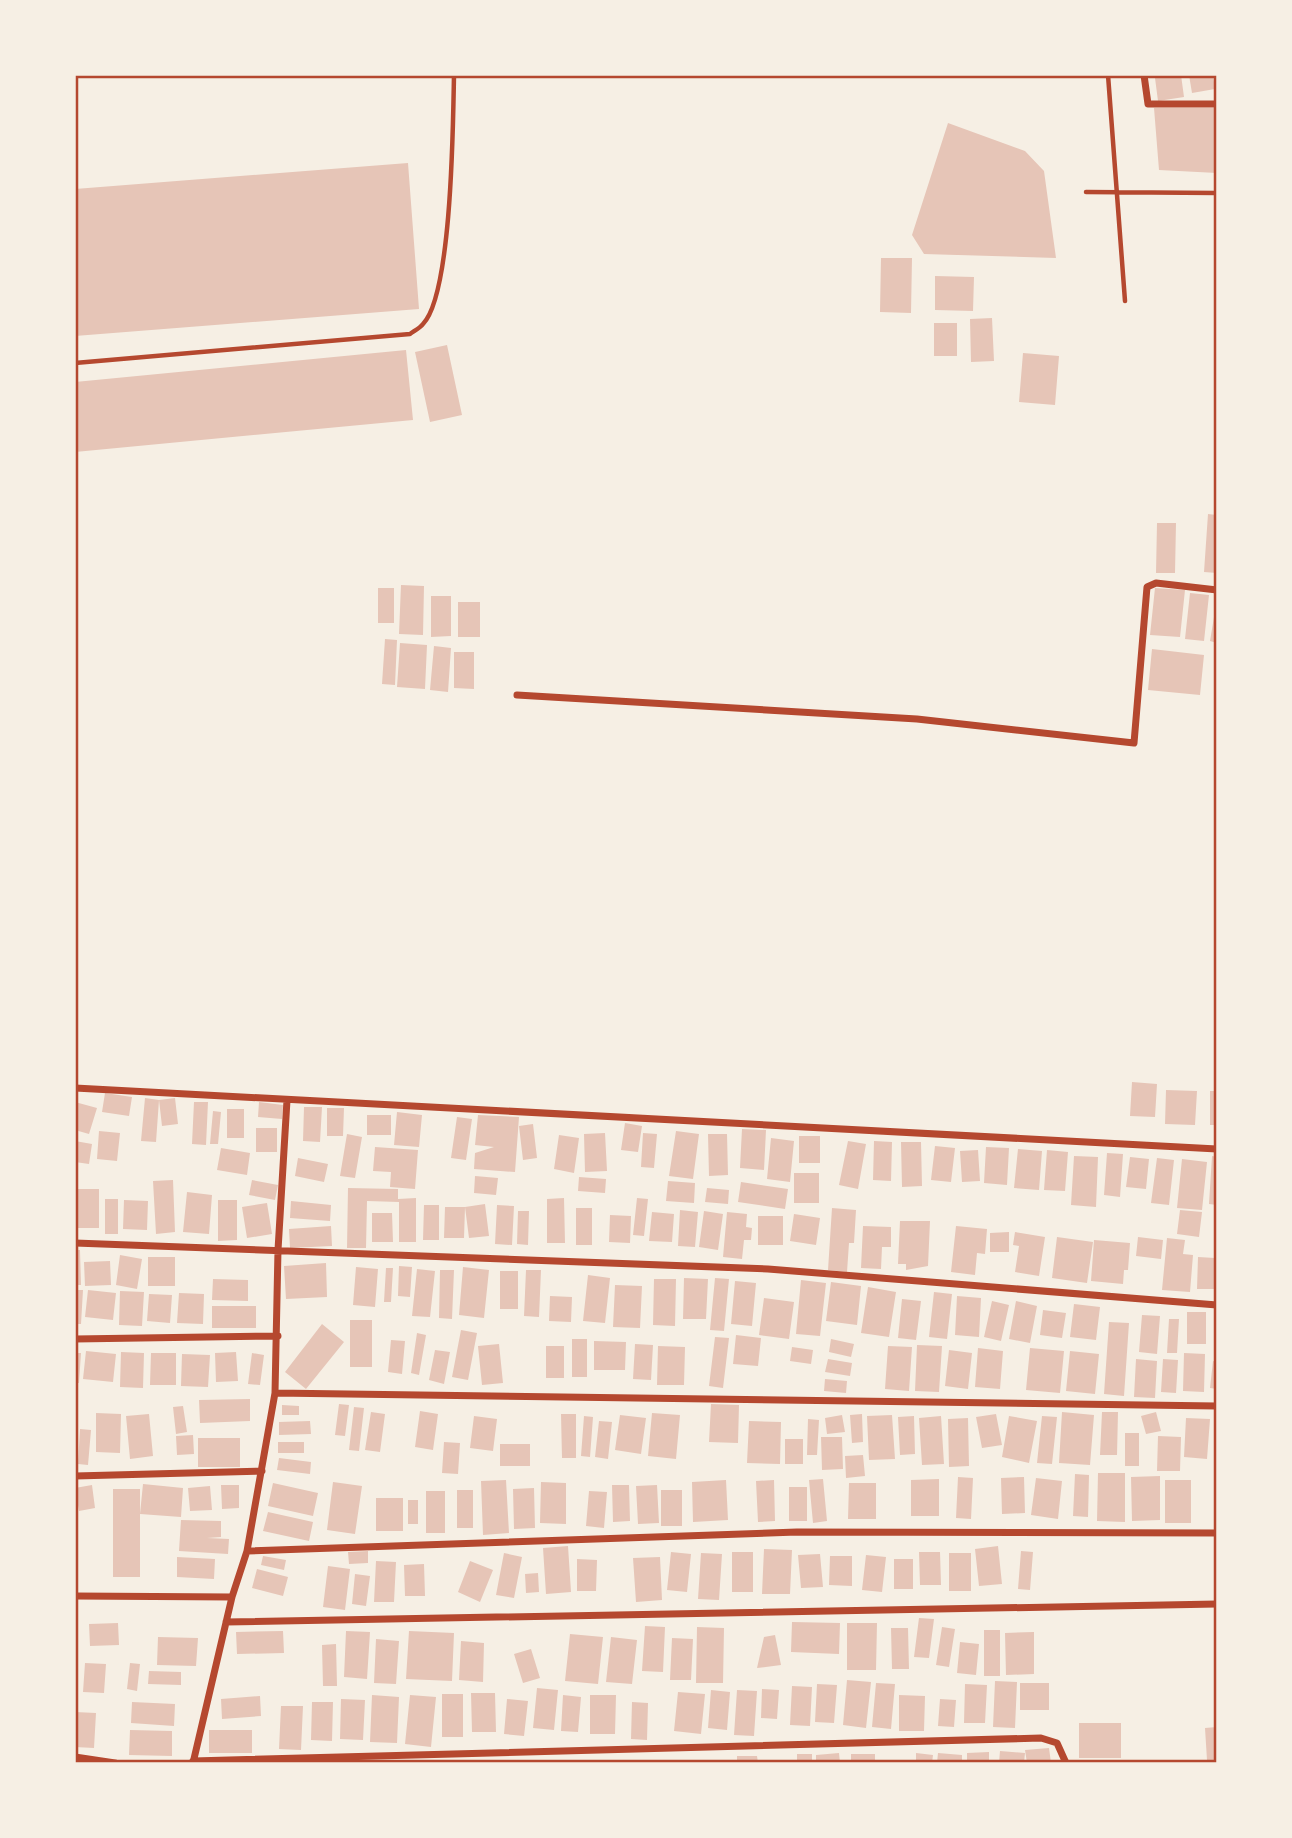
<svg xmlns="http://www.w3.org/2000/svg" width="1292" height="1838" viewBox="0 0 1292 1838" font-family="'Golos Text',sans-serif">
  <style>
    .building { fill: #e6c5b7 }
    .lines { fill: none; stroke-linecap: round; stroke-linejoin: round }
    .service { stroke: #b5482f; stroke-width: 4.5 }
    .minor { stroke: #b5482f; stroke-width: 7 }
    .neatline { fill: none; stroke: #b5482f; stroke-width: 2.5 }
  </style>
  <rect width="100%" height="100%" fill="#f6efe4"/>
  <path class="building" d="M1174,75H1181L1184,97L1158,101L1155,78Z
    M1189,75H1213L1215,89L1192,93Z
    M1154,108H1217V173L1159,170Z
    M948,123L1025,151L1044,171L1056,258L924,254L912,235Z
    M408,163L419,309L75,336V189Z
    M881,258H912L911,313L880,312Z
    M935,276L974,277L973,311L935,310Z
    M992,318L994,361L971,362L970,319Z
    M934,323H957V356H934Z
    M447,345L462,415L430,422L415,352Z
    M406,350L413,420L75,452V382Z
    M1023,353L1059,356L1055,405L1019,402Z
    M1208,514L1217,515V573L1204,572Z
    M1157,523H1176L1175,573H1156Z
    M401,585L424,586L423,635L399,634Z
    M378,588H394V623H378Z
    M1155,588L1185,590L1180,637L1150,635Z
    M1190,593L1209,595L1204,641L1185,639Z
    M431,596H451V636L431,637Z
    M458,602H480V637H458Z
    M1215,611H1217V643L1210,641Z
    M385,639L397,640L395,685L382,684Z
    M400,643L427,645L425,689L397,687Z
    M434,646L451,648L448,692L430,690Z
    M1152,649L1204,655L1200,695L1148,690Z
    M454,652H474V689L454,688Z
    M1132,1082L1157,1084L1155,1117L1130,1116Z
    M1166,1090L1197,1091L1195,1125L1165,1124Z
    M1210,1091H1217V1125H1210Z
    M105,1093L132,1097L129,1116L102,1112Z
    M145,1098L159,1100L156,1142L141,1141Z
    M175,1098L178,1124L162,1126L159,1100Z
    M75,1102L97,1108L89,1134L75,1130Z
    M194,1102H208L206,1145L192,1144Z
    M259,1102L283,1105L282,1119L258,1117Z
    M304,1107H322L320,1142L303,1141Z
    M327,1108H344L343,1136H327Z
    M227,1109H244V1138H227Z
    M213,1111L221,1112L218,1144H210Z
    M397,1112L422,1115L419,1147L394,1145Z
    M367,1115H391V1135H367Z
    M478,1115L519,1117L515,1172L474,1169L475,1153L494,1147L475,1145Z
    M457,1117L472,1119L466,1160L451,1158Z
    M625,1123L642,1126L638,1152L621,1150Z
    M533,1124L537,1158L523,1160L519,1126Z
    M256,1128H277V1152H256Z
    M742,1129L766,1130L764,1170L740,1168Z
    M99,1131L120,1133L117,1161L97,1159Z
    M676,1131L699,1134L693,1179L669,1176Z
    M605,1133L607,1171L585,1172L584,1134Z
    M643,1133L657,1134L654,1168L641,1167Z
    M347,1134L362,1137L355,1178L340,1176Z
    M708,1134H727L728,1175L709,1176Z
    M559,1135L579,1138L574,1173L554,1169Z
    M799,1136H820V1163H799Z
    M771,1138L794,1141L790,1182L767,1179Z
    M75,1141L92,1144L89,1164L75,1162Z
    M848,1141L866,1144L858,1189L839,1185Z
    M874,1141L892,1142L891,1181L873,1180Z
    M901,1142H921L922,1186L902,1187Z
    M935,1146L955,1148L951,1182L931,1180Z
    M375,1147L418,1150L415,1189L390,1187L391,1172L373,1171Z
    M986,1147L1009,1148L1007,1185L984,1183Z
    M221,1148L250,1153L247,1175L217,1170Z
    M1018,1149L1042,1151L1039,1190L1014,1188Z
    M978,1150L980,1181L962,1182L960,1151Z
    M1047,1150L1068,1152L1065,1191L1044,1190Z
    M1107,1153L1123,1154L1120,1197L1104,1195Z
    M1074,1156L1098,1157L1096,1207L1071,1205Z
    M1212,1156L1217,1157V1205L1209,1204Z
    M1130,1157L1149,1159L1146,1189L1126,1187Z
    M298,1158L328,1164L324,1182L295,1176Z
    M1157,1158L1174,1160L1169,1205L1151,1203Z
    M1182,1159L1207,1162L1202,1210L1177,1208Z
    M794,1173H819V1203H794Z
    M475,1176L498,1178L496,1195L474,1193Z
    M579,1177L606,1179L605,1193L578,1191Z
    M173,1180L175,1232L156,1234L153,1181Z
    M252,1180L278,1185L275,1200L249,1195Z
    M668,1181L695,1183L694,1203L666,1201Z
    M741,1182L788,1189L785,1209L738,1202Z
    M348,1188L398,1189V1199L416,1198V1242H399V1202L367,1201L366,1248H347Z
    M707,1188L729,1190L728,1204L705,1202Z
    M78,1189H99V1228H78Z
    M187,1192L212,1195L209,1234L183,1232Z
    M564,1198L565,1243H547V1199Z
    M637,1198L648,1199L644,1236L633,1235Z
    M105,1199H118V1234H105Z
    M124,1200L148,1201L147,1230L123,1229Z
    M218,1200H237V1240L218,1241Z
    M291,1201L331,1205L330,1221L290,1218Z
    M267,1203L272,1234L247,1238L242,1207Z
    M485,1204L489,1236L469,1238L465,1207Z
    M424,1205H439V1240H423Z
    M497,1205L514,1206L512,1245L495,1244Z
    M445,1207H465L464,1238H444Z
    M576,1208H592V1245H576Z
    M832,1208L856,1210L854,1243H849L847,1272L828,1270Z
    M680,1210L698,1212L695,1247L678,1246Z
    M1180,1210L1202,1212L1199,1237L1177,1234Z
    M518,1211H529L528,1245L517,1244Z
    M704,1211L723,1214L718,1250L699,1247Z
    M652,1212L674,1214L672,1242L649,1241Z
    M727,1212L747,1214L746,1227L752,1228L751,1240H744L742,1259L723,1257Z
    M372,1213H392L393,1242H372Z
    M794,1214L820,1218L816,1245L790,1241Z
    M610,1215L631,1216L630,1243L609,1242Z
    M758,1216H783V1245H758Z
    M900,1221H930L928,1266L906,1270V1264H898Z
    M331,1226L332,1246L290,1248L289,1229Z
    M863,1226L891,1227V1247H882L881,1269L861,1268Z
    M956,1226L987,1229L985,1254L977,1253L975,1275L951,1272Z
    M1009,1232V1252H990V1233Z
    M1015,1232L1045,1237L1039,1276L1015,1272L1019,1246L1013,1245Z
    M1057,1237L1093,1242L1087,1283L1052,1278Z
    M1138,1237L1163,1240L1161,1259L1136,1256Z
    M1167,1238L1185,1240L1183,1254L1193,1255L1190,1292L1162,1290Z
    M1094,1240L1130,1243L1128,1270H1124L1123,1284L1091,1281Z
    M75,1250H80L81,1285H75Z
    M120,1255L142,1259L137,1289L116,1285Z
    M148,1257H175V1286H148Z
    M1198,1257L1215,1258V1289H1197Z
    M110,1261L111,1285L85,1286L84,1262Z
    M326,1263L327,1297L286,1299L284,1266Z
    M399,1266L412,1267L410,1297L398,1296Z
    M356,1267L378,1269L375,1307L353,1305Z
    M463,1267L489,1270L484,1318L459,1315Z
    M386,1268H393L391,1302H384Z
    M417,1269L435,1271L430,1317L412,1316Z
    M440,1270H454L452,1319L439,1318Z
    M526,1270H541L539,1317L524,1316Z
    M500,1271H518V1309H500Z
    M588,1275L610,1278L605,1323L583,1321Z
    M684,1278L708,1279L706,1319H683Z
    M715,1278L729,1279L724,1331L710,1330Z
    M213,1279L248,1280V1301L212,1300Z
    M654,1279H676L675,1326L653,1325Z
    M801,1280L826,1283L820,1336L796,1334Z
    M735,1281L756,1283L752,1326L731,1324Z
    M831,1282L861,1286L857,1325L826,1321Z
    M615,1285L642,1286L640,1328L613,1327Z
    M868,1287L896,1292L889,1337L861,1333Z
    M75,1290H83L81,1324H75Z
    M88,1290L116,1293L113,1320L85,1317Z
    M120,1291L144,1292L142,1326L119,1325Z
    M934,1292L952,1294L947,1339L929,1337Z
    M179,1293L204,1294L203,1324L177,1323Z
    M149,1294L172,1295L170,1323L147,1321Z
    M550,1296L572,1297L571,1322L549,1321Z
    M957,1296L981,1298L979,1337L955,1335Z
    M764,1298L794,1302L789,1339L759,1335Z
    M902,1299L921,1301L916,1340L898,1338Z
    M992,1301L1009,1305L1001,1341L984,1337Z
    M1016,1301L1037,1306L1030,1343L1009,1339Z
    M1074,1304L1100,1307L1096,1340L1070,1337Z
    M212,1306H256V1328H212Z
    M1043,1310L1066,1313L1062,1338L1040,1335Z
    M1187,1312H1206V1344H1187Z
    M1142,1315L1160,1316L1157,1354L1139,1352Z
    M1169,1319H1179L1177,1353H1167Z
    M350,1320H372V1367H350Z
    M1109,1322L1129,1323L1124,1396L1104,1394Z
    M322,1324L344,1342L306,1389L285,1372Z
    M461,1330L477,1333L468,1380L452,1377Z
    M417,1333L426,1335L419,1375L411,1373Z
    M736,1335L761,1338L758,1366L733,1364Z
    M715,1337L729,1338L723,1388L709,1386Z
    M572,1339H587V1377H572Z
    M831,1339L854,1344L851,1357L829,1352Z
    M391,1340L405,1341L402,1374L388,1372Z
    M594,1341L626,1342L625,1370H594Z
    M499,1344L503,1383L482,1385L478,1346Z
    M635,1344L653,1345L651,1380L633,1379Z
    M917,1345L942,1346L939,1392L915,1391Z
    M546,1346H564V1378H546Z
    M658,1346L685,1347L684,1385H657Z
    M888,1346L912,1347L909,1391L885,1389Z
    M792,1347L813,1350L811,1364L790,1361Z
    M978,1348L1003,1351L1000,1389L975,1387Z
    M1030,1348L1064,1351L1060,1393L1026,1390Z
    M435,1350L450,1352L444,1384L429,1380Z
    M949,1350L972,1353L968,1389L945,1386Z
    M86,1351L116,1354L113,1382L83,1379Z
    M1070,1351L1099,1354L1095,1394L1066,1391Z
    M121,1352L144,1353L143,1388L120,1387Z
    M236,1352L238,1381L216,1382L215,1353Z
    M75,1353H81L79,1383H75Z
    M151,1353H176V1385H150Z
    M252,1353L264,1355L260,1385L248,1384Z
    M1184,1353L1205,1354L1204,1392L1183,1391Z
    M182,1354L210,1355L208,1387L181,1386Z
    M828,1359L852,1363L850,1376L825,1372Z
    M1136,1359L1157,1361L1155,1398L1134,1397Z
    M1163,1359L1178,1360L1176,1393L1161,1392Z
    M1213,1361L1217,1362V1389L1210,1388Z
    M825,1379L847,1381L846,1393L824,1391Z
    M250,1399V1421L200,1423L199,1400Z
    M339,1404L349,1405L345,1436L335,1435Z
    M711,1404L739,1405L738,1443L709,1442Z
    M282,1405L299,1406V1415H282Z
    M183,1406L187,1432L176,1434L173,1407Z
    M354,1407L364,1408L359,1451L349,1450Z
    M420,1411L438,1414L433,1450L415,1447Z
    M371,1412L385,1414L380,1452L365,1450Z
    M1062,1412L1094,1415L1090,1465L1059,1463Z
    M1102,1412H1118L1117,1455H1100Z
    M1156,1412L1161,1431L1146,1434L1141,1416Z
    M96,1413L121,1414L120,1453L96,1452Z
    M652,1413L680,1415L676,1459L648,1456Z
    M149,1414L153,1456L130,1459L126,1416Z
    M561,1414H576V1458H562Z
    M862,1414L863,1442L852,1443L850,1415Z
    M996,1414L1002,1445L982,1448L976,1417Z
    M620,1415L646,1418L641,1454L615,1450Z
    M842,1415L845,1432L827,1434L825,1418Z
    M892,1415L895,1459L869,1460L867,1416Z
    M474,1416L497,1419L493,1451L470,1448Z
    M584,1416L593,1417L590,1457L581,1456Z
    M914,1416L915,1454L900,1455L898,1417Z
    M941,1416L944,1464L922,1465L919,1418Z
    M1009,1416L1037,1421L1029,1463L1002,1457Z
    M1042,1416L1057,1417L1052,1464L1037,1463Z
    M968,1418L969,1466L949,1467L948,1419Z
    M1186,1418L1210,1419L1207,1459L1184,1457Z
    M808,1419L819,1420L817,1455H807Z
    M310,1421L311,1434L279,1435V1422Z
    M599,1421L612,1422L608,1459L595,1457Z
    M749,1421L781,1422L780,1464L747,1463Z
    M80,1429L91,1430L88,1465L78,1464Z
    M1125,1433H1139V1466H1125Z
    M193,1435L194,1454L177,1455L176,1436Z
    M1158,1436L1181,1437L1180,1471H1157Z
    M821,1437H842L843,1469L822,1470Z
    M198,1438H240V1467H198Z
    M785,1439H803V1464H785Z
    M278,1442H304V1453H278Z
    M444,1442L460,1443L458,1474L442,1473Z
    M500,1444H530V1466H500Z
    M863,1455L865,1476L846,1478L845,1456Z
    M279,1458L311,1462L310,1474L277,1470Z
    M1098,1473H1125V1522L1097,1521Z
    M1075,1474L1089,1475L1088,1517L1073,1516Z
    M1160,1476V1520L1132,1521L1131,1477Z
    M958,1477L973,1478L971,1519L956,1518Z
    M1024,1477L1025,1513L1002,1514L1001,1478Z
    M1036,1478L1062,1481L1058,1519L1031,1515Z
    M823,1479L827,1521L813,1523L809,1480Z
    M939,1479V1516H911V1480Z
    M506,1480L509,1533L483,1535L481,1481Z
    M726,1480L728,1520L693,1522L692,1482Z
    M774,1480L775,1521L758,1522L756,1481Z
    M1165,1480H1191V1523H1165Z
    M333,1482L362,1486L355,1534L327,1530Z
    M541,1482L566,1483V1524L540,1523Z
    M273,1483L318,1493L313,1516L268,1506Z
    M849,1483H876V1519H848Z
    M143,1484L183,1488L181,1517L140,1514Z
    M92,1485L95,1508L79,1511L75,1488Z
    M221,1485H239V1508L222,1509Z
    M612,1485H629L630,1521L613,1522Z
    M657,1485L659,1523L638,1524L636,1486Z
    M210,1486L212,1510L190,1511L188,1488Z
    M789,1487H807V1521H789Z
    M534,1488L535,1528L514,1529L513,1489Z
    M113,1489H140V1577H113Z
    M457,1490H473V1528H457Z
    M661,1490H682V1526H661Z
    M426,1491H445V1533H426Z
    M589,1491L607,1492L604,1528L586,1526Z
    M376,1498H403V1531H376Z
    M408,1500H418V1524H408Z
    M268,1512L313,1522L309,1541L263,1531Z
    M181,1520L221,1521V1537L207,1538L229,1539L228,1554L179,1551Z
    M568,1546L571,1592L546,1594L543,1548Z
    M998,1546L1002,1584L979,1586L975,1549Z
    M764,1549L792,1550L790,1594H762Z
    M368,1551V1563L349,1564L348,1552Z
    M1021,1551L1033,1552L1030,1590L1018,1589Z
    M671,1552L691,1554L687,1592L667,1590Z
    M732,1552H753V1592H732Z
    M919,1552H940L941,1585H920Z
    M504,1553L522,1557L514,1598L496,1595Z
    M701,1553L722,1554L719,1600L698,1599Z
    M949,1553H971V1591H949Z
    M820,1554L823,1587L801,1588L798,1555Z
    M866,1555L886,1557L882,1592L862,1590Z
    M263,1556L286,1560L284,1570L261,1565Z
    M830,1556H852V1586L829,1585Z
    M177,1557L215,1559L214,1579L177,1577Z
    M660,1557L662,1600L636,1602L633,1558Z
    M577,1559L597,1560L596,1591H577Z
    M894,1559H913V1589H894Z
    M376,1561L396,1562L394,1602H374Z
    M470,1561L493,1570L480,1602L458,1592Z
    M424,1564L425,1596H405L404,1565Z
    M328,1566L350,1569L345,1610L323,1607Z
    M257,1569L288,1577L283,1596L252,1588Z
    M538,1573L539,1592L526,1593L525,1574Z
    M355,1574L370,1576L366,1606L352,1604Z
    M919,1618L934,1619L929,1658L914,1657Z
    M792,1622L840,1623L839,1654L791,1652Z
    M118,1623L119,1645L90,1646L89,1624Z
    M847,1623H877L876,1670H847Z
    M645,1626L665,1627L663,1672L642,1671Z
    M697,1627L724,1628L723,1683H696Z
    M942,1627L955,1629L949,1667L936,1665Z
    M891,1628H908L909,1669H892Z
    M984,1630H1000V1676H984Z
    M283,1631L284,1653L237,1654L236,1632Z
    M346,1631L370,1632L367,1679L344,1677Z
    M409,1631L454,1633L452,1681L406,1679Z
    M1034,1632V1674L1006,1675L1005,1633Z
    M570,1634L603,1637L598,1684L565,1681Z
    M775,1635L781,1665L757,1668L764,1637Z
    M158,1637L198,1638L196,1666L157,1665Z
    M611,1637L637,1640L632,1684L606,1682Z
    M672,1638L693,1639L691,1680H670Z
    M376,1639L399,1641L396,1684L374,1683Z
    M461,1641L484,1643L483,1682L459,1680Z
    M960,1642L979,1644L976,1675L957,1673Z
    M336,1644L337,1686H323L322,1645Z
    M531,1649L540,1678L523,1683L514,1654Z
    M85,1663L106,1664L104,1693L83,1692Z
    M130,1663L140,1664L137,1691L127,1689Z
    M149,1671L181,1672V1685L148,1684Z
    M847,1680L871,1682L866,1728L843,1725Z
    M995,1681L1017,1682L1015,1728L993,1727Z
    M876,1683L895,1684L891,1729L872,1727Z
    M1020,1683H1049V1710H1020Z
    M817,1684L837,1685L834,1723L815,1722Z
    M965,1684L987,1685L985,1723H964Z
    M792,1686L812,1687L810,1726L790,1725Z
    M537,1688L558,1690L554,1730L533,1728Z
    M762,1689L779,1690L777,1719L761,1718Z
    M711,1690L730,1692L727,1730L708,1728Z
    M737,1690L757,1691L754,1736L734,1735Z
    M678,1692L705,1694L701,1734L674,1731Z
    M471,1693H495L496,1732H472Z
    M442,1694H463V1737H442Z
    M372,1695L399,1697L397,1743L370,1742Z
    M410,1695L436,1697L431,1747L405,1744Z
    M563,1695L581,1697L578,1732L561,1731Z
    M590,1695H616L615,1734H590Z
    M899,1695L925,1696L924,1731H899Z
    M260,1696L261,1716L222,1719L221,1699Z
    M341,1699L365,1700L363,1740L340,1739Z
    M507,1699L528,1701L524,1736L504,1734Z
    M940,1699L956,1700L954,1727L938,1726Z
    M132,1702L175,1704L174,1726L131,1723Z
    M312,1702H333L332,1741L311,1740Z
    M632,1702L648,1703L647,1740L631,1739Z
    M281,1706H303L301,1750L279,1749Z
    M75,1712L96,1713L94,1748L75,1747Z
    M1079,1723H1121V1758H1079Z
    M1217,1727V1760H1207L1205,1728Z
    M130,1730L172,1731V1756L129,1755Z
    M209,1730H252V1753H209Z
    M1049,1748L1051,1763H1027L1025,1750Z
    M1000,1751L1025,1753L1024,1763H999Z
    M989,1752V1763H967V1753Z
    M839,1753L840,1763H816V1755Z
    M916,1753L933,1755L932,1763H916Z
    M938,1753L962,1755V1763H937Z
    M797,1754H812V1763H797Z
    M851,1754H875V1763H851Z
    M737,1756H757L758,1763H737Z"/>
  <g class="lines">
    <path class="service" d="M1108,75L1125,301
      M1086,192L1217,193
      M75,363L410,334C414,331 420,328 423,324C452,294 453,123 454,75"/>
    <path class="minor" d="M1144,75L1148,104H1217
      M517,695L917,719L1134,743L1147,587L1156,583L1217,590
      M75,1088L1217,1149
      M75,1243L768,1269L1217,1305
      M75,1339L278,1336
      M275,1393L1217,1406
      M75,1476L262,1471
      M247,1551L797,1532L1217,1533
      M75,1596L232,1597
      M226,1622L1217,1604
      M75,1757L115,1763
      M193,1761L1041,1738L1057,1743L1066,1763
      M193,1763L232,1597L247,1551L275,1393L278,1250L287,1100"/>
  </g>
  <rect width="1292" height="1838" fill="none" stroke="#f6efe4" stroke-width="154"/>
  <rect x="77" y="77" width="1138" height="1684" class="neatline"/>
</svg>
